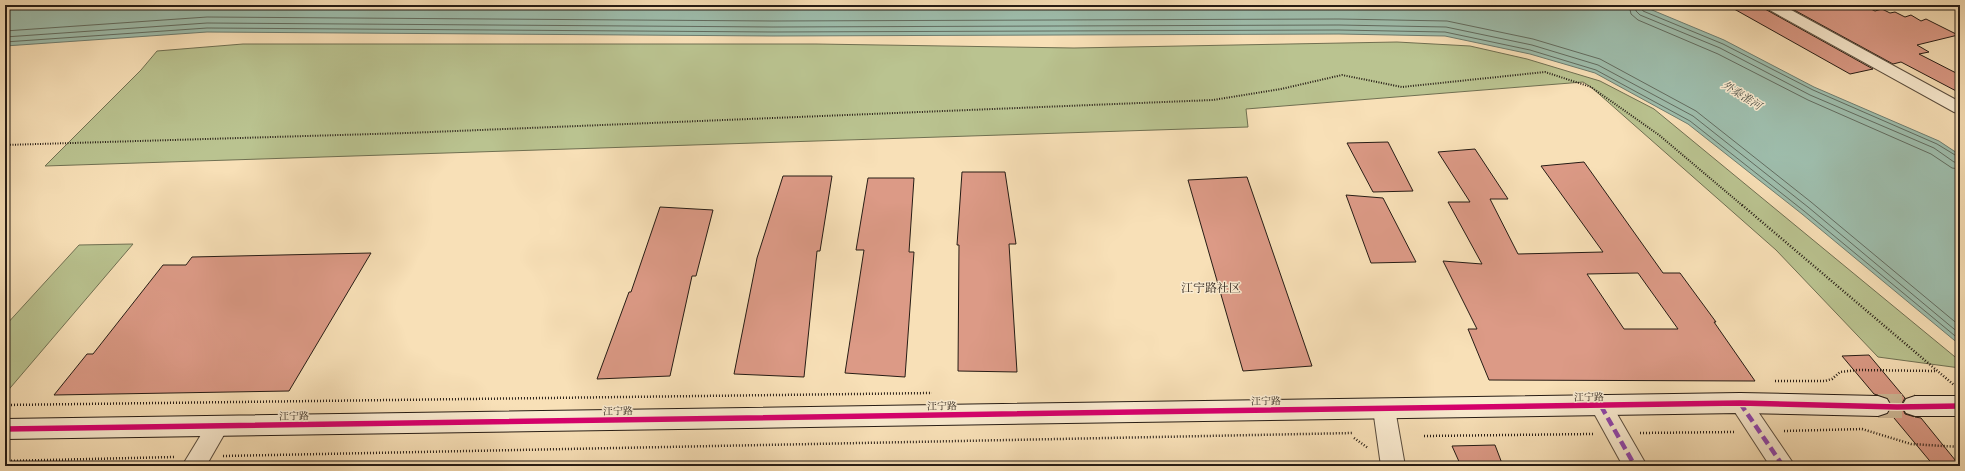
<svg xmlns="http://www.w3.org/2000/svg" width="1965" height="471" viewBox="0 0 1965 471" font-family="'Libre Caslon Text','Noto Serif SC',serif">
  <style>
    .green { fill: #bac390; stroke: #707052 }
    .water { fill: #9ebdac; stroke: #6e7d70 }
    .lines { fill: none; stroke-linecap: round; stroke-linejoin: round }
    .shore { stroke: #626c60; stroke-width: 1 }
    .building { fill: #dc9a86; stroke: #261c15; fill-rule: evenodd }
    .secondary-tunnel { stroke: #ceb997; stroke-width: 24; stroke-dasharray: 24 12; stroke-linecap: butt }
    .street-casing { stroke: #5a4d3e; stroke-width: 2 }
    .secondary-casing { stroke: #261c15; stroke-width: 2 }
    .path-far1 { stroke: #261c15; stroke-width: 2; stroke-dasharray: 1 1.5; stroke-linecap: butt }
    .path { stroke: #261c15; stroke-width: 2.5; stroke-dasharray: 1 2; stroke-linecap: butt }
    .street { fill: #faebd0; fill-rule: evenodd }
    .secondary { fill: #faebd0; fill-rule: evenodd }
    .quiet { stroke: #8e44ad; stroke-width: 4.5; stroke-dasharray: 9 4.5; stroke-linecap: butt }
    .cycleway-casing { stroke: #faebd0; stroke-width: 8 }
    .cycleway { stroke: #d6006c; stroke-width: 5.5 }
    .labels { text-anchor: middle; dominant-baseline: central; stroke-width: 3; stroke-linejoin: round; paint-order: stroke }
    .street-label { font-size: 10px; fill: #261c15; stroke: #faebd0 }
    .water-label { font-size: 11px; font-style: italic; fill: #50544a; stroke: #faebd0 }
    .quarter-label { font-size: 12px; fill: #261c15; stroke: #faebd0 }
  </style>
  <rect width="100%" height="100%" fill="#f8e0b7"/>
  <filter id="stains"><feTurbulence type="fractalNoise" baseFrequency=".005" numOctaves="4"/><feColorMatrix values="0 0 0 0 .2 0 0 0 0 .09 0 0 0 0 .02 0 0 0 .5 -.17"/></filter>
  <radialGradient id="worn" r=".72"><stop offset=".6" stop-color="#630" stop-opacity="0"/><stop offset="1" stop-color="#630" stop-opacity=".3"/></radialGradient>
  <path class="green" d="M1397,42L1470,46L1527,59L1600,81L1654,109L1960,361V368L1878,357L1776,250L1591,87L1583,82L1246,109L1248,127L45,166L141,70L157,51L243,44H816L1074,48Z
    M133,244L5,394V326L79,245Z"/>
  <path class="water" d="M5,5H1640L1724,40L1814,87L1939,141L1960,155V345L1802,214L1688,124L1595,73L1530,54L1445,36L1339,34L773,36L207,32L5,46Z"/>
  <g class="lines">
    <path class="shore" d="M1629,5L1631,14L1638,20L1718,54L1808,100L1931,154L1952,168L1960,169
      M1635,5L1636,11L1640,15L1720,48L1810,95L1934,148L1954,162L1960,163
      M1640,5L1643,11L1723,44L1813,90L1937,144L1960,158
      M5,31L207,17L773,21L1339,19L1447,21L1533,39L1600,59L1696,111L1811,202L1960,326
      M5,37L207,23L773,27L1339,25L1446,27L1532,45L1598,65L1693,116L1808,207L1960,334
      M5,42L207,28L773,32L1339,30L1445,32L1530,50L1596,70L1690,121L1804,211L1960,340"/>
  </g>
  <path class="building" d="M1727,5H1763L1765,9L1873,69L1850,74Z
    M1785,5H1855L1861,8L1867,7L1875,11L1882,9L1890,13L1895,12L1905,17L1911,15L1921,21L1926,19L1958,35L1917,45L1929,52L1919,54L1960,75V93L1901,62L1893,64Z
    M1388,142L1413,191L1373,192L1347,143Z
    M1475,149L1508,199H1490L1518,254L1603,252L1541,166L1584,162L1663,273H1680L1716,322H1714L1755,381L1489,380L1468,329H1477L1443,261L1482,264L1448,202H1470L1438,152ZM1638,273L1678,329H1624L1587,274Z
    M962,172H1005L1016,244H1009L1017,372L958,371L959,245H957Z
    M783,176H832L820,251H817L804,377L734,374L757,258Z
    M1247,177L1312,366L1243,371L1188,180Z
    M868,178H914L909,252H914L905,377L845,373L864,250H856Z
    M1346,195L1383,198L1416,262L1371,263Z
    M660,207L713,210L696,276H692L670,376L597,379L629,292H631Z
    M371,253L289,391L54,395L87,354H93L163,265H186L192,257Z
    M1869,355L1905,398L1901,405L1905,414L1915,417L1921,418L1960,466H1934L1889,412L1892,405L1888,398L1874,394L1842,356Z
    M1495,445L1503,466H1461L1452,446Z"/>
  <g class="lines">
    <path class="secondary-tunnel" d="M1878,406H1915"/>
    <defs>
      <path id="street" d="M1764,5H1782L1960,102V114L1954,112L1766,8Z
        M1740,394L1748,397L1795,466H1770L1729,403L1732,397Z
        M1601,397L1609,400L1647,466H1623L1590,406L1593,400Z
        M1384,400L1392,403L1395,409L1405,466H1381L1373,409L1376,403Z
        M218,417L226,420L229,426L206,466H182L210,420Z"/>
      <path id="secondary" d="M1740,393L1878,396L1887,399L1891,406L1887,413L1878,416L1740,413L5,439V419Z
        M1915,396H1960V416H1915L1906,413L1902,406L1906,399Z"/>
    </defs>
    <use href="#street" class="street-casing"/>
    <use href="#secondary" class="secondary-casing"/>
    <path class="path-far1" d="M5,145L407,133L1213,100L1281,89L1342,75L1402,87L1545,72L1591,87L1659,135L1743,206"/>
    <path class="path" d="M1742,205L1954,385
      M1775,381H1825L1832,379L1840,372L1858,370L1936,371
      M5,405L932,393
      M1784,431L1862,429L1911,444L1960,447
      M1640,433L1735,432
      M1424,436L1593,434
      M1354,438L1368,448
      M223,456L1353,433
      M5,461L174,457"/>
    <use href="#street" class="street"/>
    <use href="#secondary" class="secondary"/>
    <path class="quiet" d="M1740,403L1783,466
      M1601,406L1635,466"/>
    <defs>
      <path id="cycleway" d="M5,429L1740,403L1897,407L1960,406"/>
    </defs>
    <use href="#cycleway" class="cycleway-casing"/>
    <use href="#cycleway" class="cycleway"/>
  </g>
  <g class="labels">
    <g class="street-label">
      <text transform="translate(1589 397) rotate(-1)">江宁路</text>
      <text transform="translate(1266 401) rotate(-1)">江宁路</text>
      <text transform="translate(942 406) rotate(-1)">江宁路</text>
      <text transform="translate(618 411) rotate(-1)">江宁路</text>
      <text transform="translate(294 416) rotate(-1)">江宁路</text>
    </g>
    <g class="water-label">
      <text transform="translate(1742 95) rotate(32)">外秦淮河</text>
    </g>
    <g class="quarter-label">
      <text x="1211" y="287">江宁路社区</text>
    </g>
  </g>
  <rect width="1965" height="471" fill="none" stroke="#f8e0b7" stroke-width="20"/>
  <rect x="6" y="6" width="1953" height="459" fill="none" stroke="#261c15" stroke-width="2"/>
  <rect x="10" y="10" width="1945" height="451" fill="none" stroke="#261c15"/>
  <rect width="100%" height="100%" filter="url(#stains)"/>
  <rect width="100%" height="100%" fill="url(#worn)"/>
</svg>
